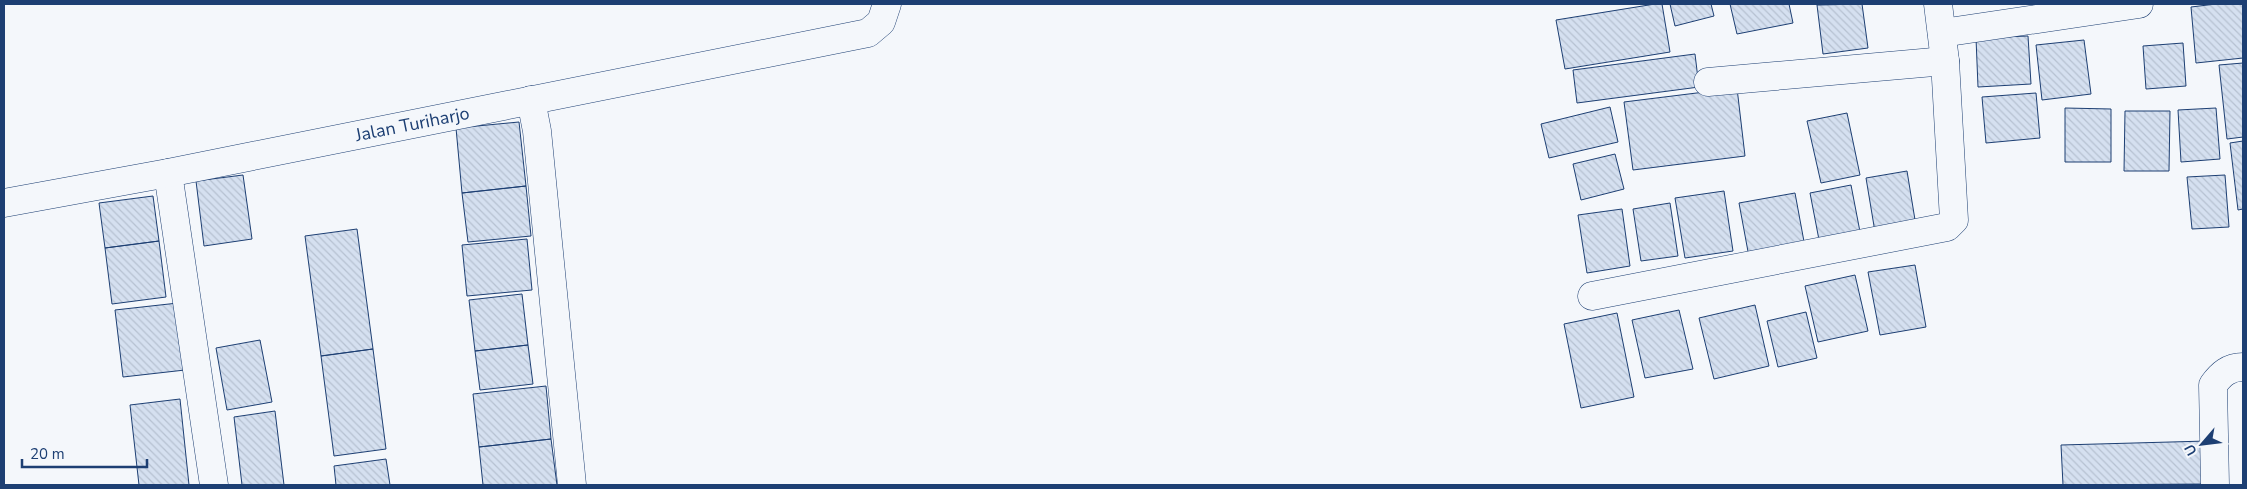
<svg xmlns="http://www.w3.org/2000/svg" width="2247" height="489" viewBox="0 0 2247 489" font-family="'Nunito Sans',sans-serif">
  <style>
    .building { fill: url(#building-back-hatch); stroke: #1d3f73 }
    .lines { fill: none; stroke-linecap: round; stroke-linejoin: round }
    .minor-casing { stroke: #1d3f73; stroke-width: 29 }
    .minor { stroke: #f4f7fb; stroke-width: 28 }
    .labels { text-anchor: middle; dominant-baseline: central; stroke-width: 4; stroke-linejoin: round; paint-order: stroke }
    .street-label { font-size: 18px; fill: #1d3f73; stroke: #f4f7fb }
  </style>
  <defs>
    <pattern id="building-back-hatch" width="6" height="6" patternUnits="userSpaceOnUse" patternTransform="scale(1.25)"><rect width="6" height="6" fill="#d5e0f0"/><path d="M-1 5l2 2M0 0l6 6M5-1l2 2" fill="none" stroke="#b6c1d1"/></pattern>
  </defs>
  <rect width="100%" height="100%" fill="#f4f7fb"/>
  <path class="building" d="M1655,4H1662L1670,52L1565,69L1556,20Z
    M1670,4H1711L1714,16L1675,26Z
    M1730,4H1789L1793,23L1737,34Z
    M1862,4L1868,48L1823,54L1817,5Z
    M2216,4H2243V58L2196,63L2191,7Z
    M2028,36L2031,84L1978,87L1976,38Z
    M2084,40L2091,94L2042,100L2036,45Z
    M2183,43L2186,86L2146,89L2143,46Z
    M1695,54L1699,87L1577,103L1573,70Z
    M2243,63V137L2227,139L2219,65Z
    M1737,88L1745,156L1633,170L1624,102Z
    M2036,93L2040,138L1986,143L1982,97Z
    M1610,107L1618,142L1549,158L1541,124Z
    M2065,108L2111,109V162H2065Z
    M2216,108L2220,159L2181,162L2178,110Z
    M2125,111H2170L2169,171H2124Z
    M1847,113L1860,175L1821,183L1807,121Z
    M519,122L526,186L462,193L456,128Z
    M2243,141V209L2238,210L2230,143Z
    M1615,154L1624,189L1581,200L1573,164Z
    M1907,171L1916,226L1875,232L1866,178Z
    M243,175L252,239L204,246L196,181Z
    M2225,175L2229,227L2192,229L2187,177Z
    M1851,185L1861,237L1820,245L1810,193Z
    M526,186L531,236L468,242L462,193Z
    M1724,191L1733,251L1685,258L1675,198Z
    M1795,193L1805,247L1749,257L1739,203Z
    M153,196L159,241L105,248L99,203Z
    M1670,203L1678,256L1641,261L1633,209Z
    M1622,209L1630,266L1587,273L1578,215Z
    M357,229L373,349L321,356L305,236Z
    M527,239L532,290L467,296L462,245Z
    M159,241L166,297L112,304L105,248Z
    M1915,265L1926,327L1880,335L1868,272Z
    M1855,275L1868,331L1818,342L1805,286Z
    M522,294L528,345L475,351L469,300Z
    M178,303L185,370L123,377L115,310Z
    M1755,305L1769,366L1714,379L1699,318Z
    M1679,310L1693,369L1645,378L1632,320Z
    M1806,312L1817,358L1778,367L1767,321Z
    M1617,313L1634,397L1581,408L1564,324Z
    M260,340L272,402L227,410L216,348Z
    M528,345L533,384L480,390L475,351Z
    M373,349L386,449L334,456L321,356Z
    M546,386L551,439L479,447L473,394Z
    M180,399L189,485H139L130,405Z
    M275,411L284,485H242L234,417Z
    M551,439L557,485H483L479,447Z
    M2207,441L2209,484L2063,485L2061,445Z
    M386,459L390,485H336L334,466Z"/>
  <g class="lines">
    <defs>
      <g id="minor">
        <path d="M1942,33L2139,4"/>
        <path d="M1708,82L1945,61"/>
        <path d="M531,100L537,131L572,485"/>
        <path d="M168,173L214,485"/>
        <path id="s1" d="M4,203L168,173L868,33L881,22L887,4"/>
        <path d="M1592,296L1947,227L1954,220L1945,61L1938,4"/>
        <path d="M2215,485L2213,385C2221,374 2229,367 2243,367"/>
      </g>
    </defs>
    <use href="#minor" class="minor-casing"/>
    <use href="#minor" class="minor"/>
  </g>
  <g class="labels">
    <g class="street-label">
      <text stroke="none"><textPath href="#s1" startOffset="416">Jalan Turiharjo</textPath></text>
    </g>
  </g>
  <rect width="2247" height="489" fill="none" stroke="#1d3f73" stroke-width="10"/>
  <g transform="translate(2202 444) rotate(242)" stroke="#f4f7fb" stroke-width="4" paint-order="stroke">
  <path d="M0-4L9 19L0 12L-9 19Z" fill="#1d3f73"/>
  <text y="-8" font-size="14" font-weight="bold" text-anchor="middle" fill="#1d3f73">U</text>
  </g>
  <path d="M22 459v8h125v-8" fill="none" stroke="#1d3f73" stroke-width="2.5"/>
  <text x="30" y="459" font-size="15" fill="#1d3f73" stroke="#f4f7fb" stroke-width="4" paint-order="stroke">20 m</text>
</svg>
